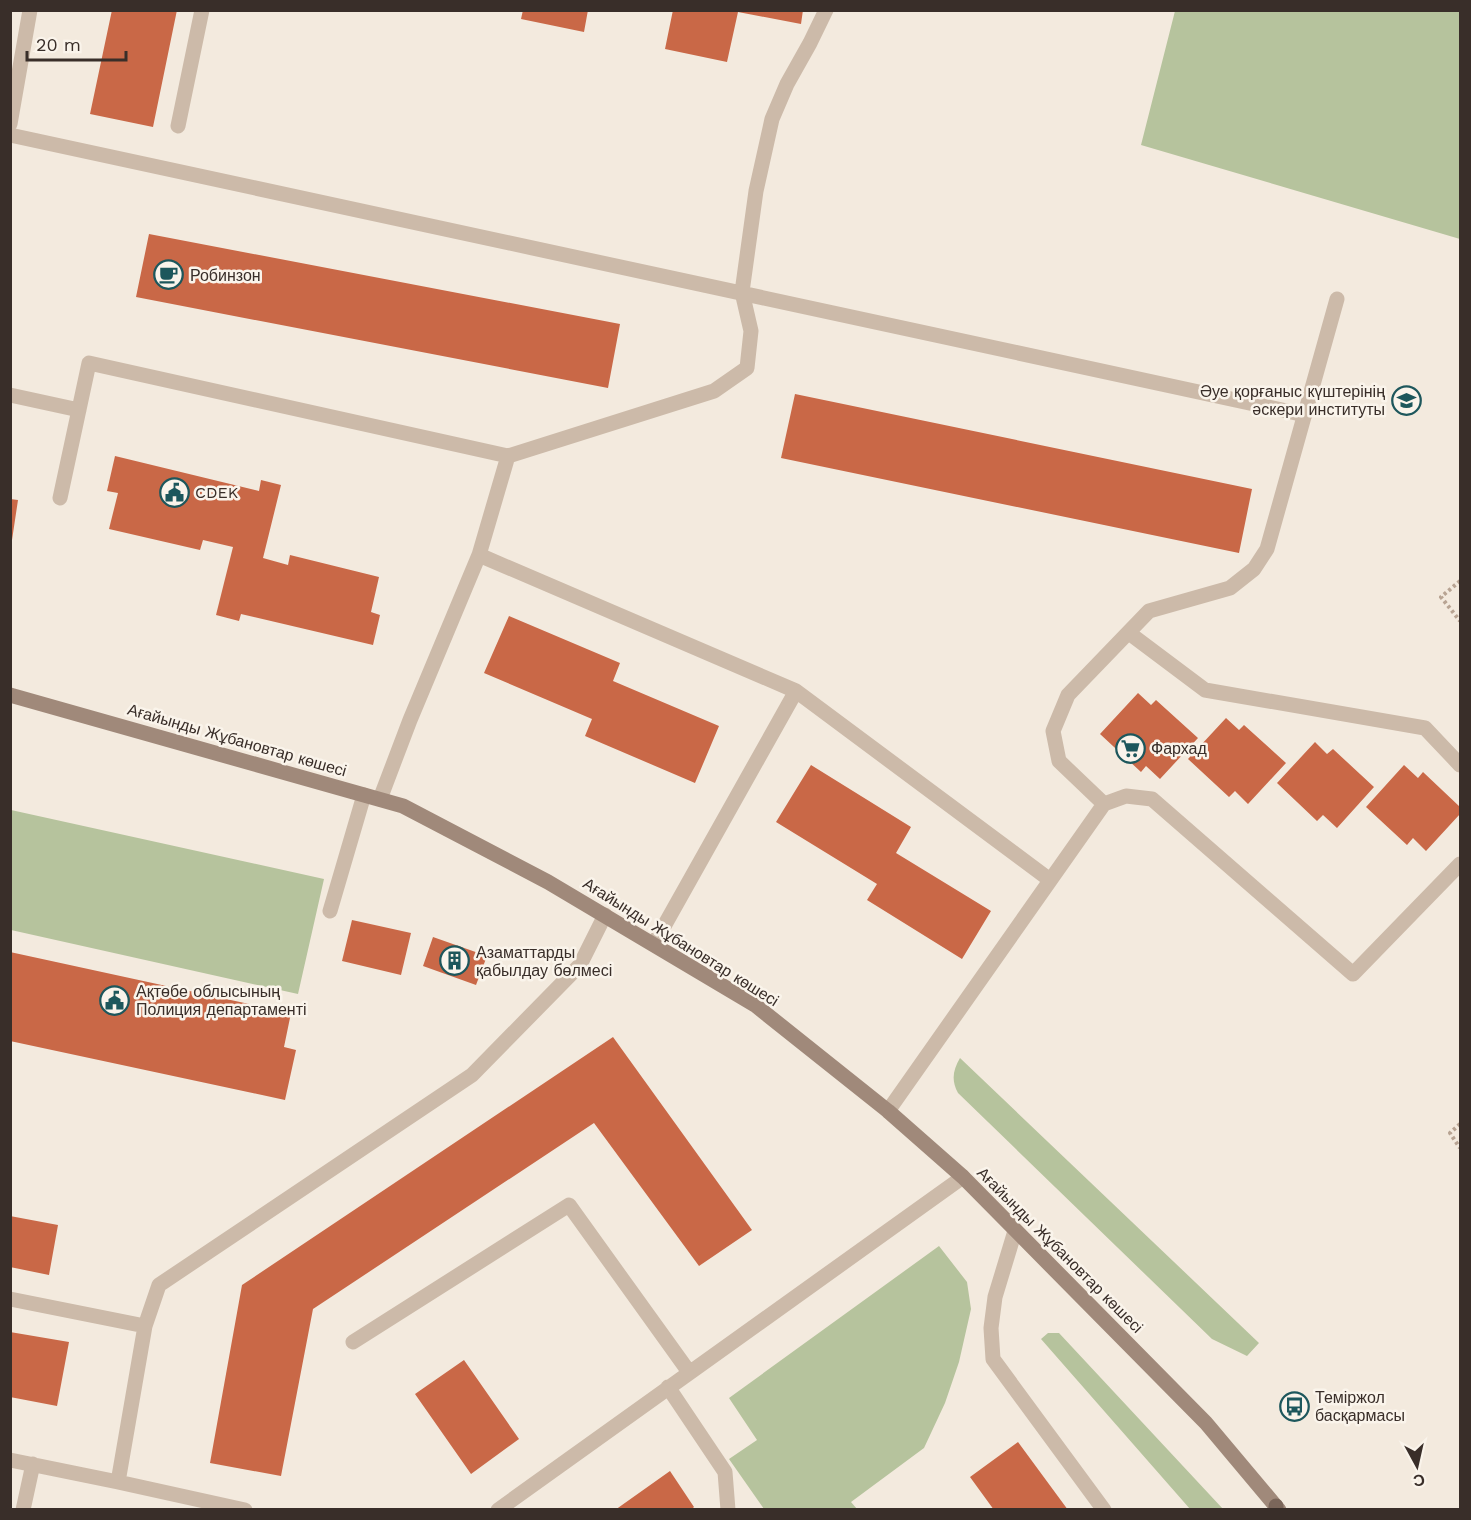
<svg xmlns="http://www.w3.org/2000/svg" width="1471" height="1520" viewBox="0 0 1471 1520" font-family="'Work Sans',sans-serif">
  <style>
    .green { fill: #b6c39d }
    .building { fill: #c96847 }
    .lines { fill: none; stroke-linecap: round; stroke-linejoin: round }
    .path { stroke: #b8a493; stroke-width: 4; stroke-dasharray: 3 3; stroke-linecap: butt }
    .lane { stroke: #ccbaa9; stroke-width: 15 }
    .street { stroke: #ccbaa9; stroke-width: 15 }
    .secondary { stroke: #a0897a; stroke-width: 15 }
    .primary { stroke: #7b665a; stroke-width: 15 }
    .labels { text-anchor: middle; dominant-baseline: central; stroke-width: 5; stroke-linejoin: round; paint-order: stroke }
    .poi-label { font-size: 16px; fill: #392e29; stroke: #faf4eb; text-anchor: start }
    .street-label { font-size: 16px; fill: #392e29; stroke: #faf4eb }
  </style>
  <rect width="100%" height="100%" fill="#f3eade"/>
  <path class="green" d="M1175,11H1460V239L1141,145Z
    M11,810L324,879L298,994L11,930Z
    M960,1058L1259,1343L1247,1356L1212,1339L958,1093C951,1080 953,1070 960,1058Z
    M939,1246L967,1282L971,1309L959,1362L945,1403L924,1448L851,1502L857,1509H764L729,1459L757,1440L729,1398Z
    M1048,1333H1059L1223,1509H1190L1041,1339Z"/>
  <path class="building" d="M112,10H177L153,127L90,114Z
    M523,10H588L584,32L521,19Z
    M673,10H803L801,24L738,12L727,62L665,49Z
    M149,234L620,324L608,388L136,297Z
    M795,394L1252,489L1239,553L781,458Z
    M115,456L259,491L261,480L281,485L263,558L288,565L290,555L379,577L371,612L380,615L373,645L241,614L239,621L216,615L233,547L203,540L200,550L109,529L118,493L107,491Z
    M10,499L18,500L12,540H10Z
    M509,616L620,663L613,681L719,726L695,783L585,736L592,719L484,673Z
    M1138,693L1151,705L1156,700L1198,738L1160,779L1146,766L1141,772L1100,734Z
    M1226,718L1239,730L1244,725L1286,763L1248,804L1235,791L1229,797L1188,759Z
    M1315,742L1327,754L1333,749L1374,787L1337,828L1323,815L1317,821L1277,783Z
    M811,765L911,827L896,853L991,911L962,959L867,900L877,884L776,822Z
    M1404,765L1418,778L1423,772L1460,807V814L1426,851L1413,838L1407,845L1366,807Z
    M352,920L411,933L401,975L342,961Z
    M433,937L487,956L476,985L423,966Z
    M10,952L291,1013L284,1047L296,1050L285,1100L10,1041Z
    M613,1037L752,1230L699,1266L594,1123L313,1309L281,1476L210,1463L242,1285Z
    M10,1216L58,1225L49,1275L10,1267Z
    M10,1332L69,1342L57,1406L10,1397Z
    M464,1360L519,1439L471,1474L415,1394Z
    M1018,1442L1068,1510H994L970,1477Z
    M670,1471L694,1507L691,1510H615Z"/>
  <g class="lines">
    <path class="path" d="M1460,581L1441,597L1460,621
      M1460,1124L1450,1133L1460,1148"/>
    <path class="lane" d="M178,126L202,10
      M10,135L1305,415
      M10,395L79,410
      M60,498L89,363L508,456
      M479,555L796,691L1050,880
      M1129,633L1205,690L1425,728L1460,765
      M380,799L410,720L479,555L508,456L714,391L747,368L751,331L742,292L756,191L772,119L787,84L810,43L826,10
      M1104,804L1059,761L1053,731L1068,695L1149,611L1230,588L1254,569L1267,549L1337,299
      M330,911L364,795
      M654,944L796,691
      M888,1111L1104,804L1126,796L1152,799L1353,974L1460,864
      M1015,1231L995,1297L991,1328L993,1359L1104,1510
      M10,1299L145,1326L118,1482L245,1510
      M145,1326L159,1285L472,1075L580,965L605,915
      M353,1342L569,1205L689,1372
      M668,1387L725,1472L728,1510
      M10,1460L118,1482
      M23,1510L33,1464
      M498,1510L963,1177"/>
    <path class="street" d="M10,124L30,10"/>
    <path class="secondary" d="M10,695L403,806L548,882L755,1005L888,1111L963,1177L1206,1423L1279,1510"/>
    <path class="primary" d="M1276,1510V1506"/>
  </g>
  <defs>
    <symbol id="cafe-ring" viewBox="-11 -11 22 22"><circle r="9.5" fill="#faf4eb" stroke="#1d575c" stroke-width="1.5"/><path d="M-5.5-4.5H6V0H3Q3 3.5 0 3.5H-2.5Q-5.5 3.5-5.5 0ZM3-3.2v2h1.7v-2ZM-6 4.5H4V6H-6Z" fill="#1d575c"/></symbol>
    <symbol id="university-ring" viewBox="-11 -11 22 22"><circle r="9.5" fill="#faf4eb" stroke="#1d575c" stroke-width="1.5"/><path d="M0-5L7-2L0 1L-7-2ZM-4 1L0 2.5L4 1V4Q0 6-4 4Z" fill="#1d575c"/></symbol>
    <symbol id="civic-ring" viewBox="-11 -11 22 22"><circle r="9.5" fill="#faf4eb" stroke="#1d575c" stroke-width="1.5"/><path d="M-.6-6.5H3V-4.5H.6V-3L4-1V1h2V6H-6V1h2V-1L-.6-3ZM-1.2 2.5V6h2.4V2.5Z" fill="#1d575c"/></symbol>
    <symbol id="supermarket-ring" viewBox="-11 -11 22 22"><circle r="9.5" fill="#faf4eb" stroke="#1d575c" stroke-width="1.5"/><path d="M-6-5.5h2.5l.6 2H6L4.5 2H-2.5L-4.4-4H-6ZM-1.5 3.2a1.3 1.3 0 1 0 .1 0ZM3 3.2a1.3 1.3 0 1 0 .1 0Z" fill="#1d575c"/></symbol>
    <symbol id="building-ring" viewBox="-11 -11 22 22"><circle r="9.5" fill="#faf4eb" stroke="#1d575c" stroke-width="1.5"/><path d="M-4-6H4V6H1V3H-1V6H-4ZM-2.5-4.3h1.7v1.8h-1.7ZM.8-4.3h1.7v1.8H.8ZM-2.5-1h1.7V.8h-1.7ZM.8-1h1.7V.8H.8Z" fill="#1d575c"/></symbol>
    <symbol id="bus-ring" viewBox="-11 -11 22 22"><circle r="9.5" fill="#faf4eb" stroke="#1d575c" stroke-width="1.5"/><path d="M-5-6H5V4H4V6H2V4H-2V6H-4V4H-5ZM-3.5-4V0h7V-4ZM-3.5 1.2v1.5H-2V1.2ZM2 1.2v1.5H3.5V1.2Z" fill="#1d575c"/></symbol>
  </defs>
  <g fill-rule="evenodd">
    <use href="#cafe-ring" x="152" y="258" width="33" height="33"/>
    <use href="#university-ring" x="1390" y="384" width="33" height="33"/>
    <use href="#civic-ring" x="158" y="476" width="33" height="33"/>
    <use href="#supermarket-ring" x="1114" y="732" width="33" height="33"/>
    <use href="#building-ring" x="438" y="944" width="33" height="33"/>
    <use href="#civic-ring" x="98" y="984" width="33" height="33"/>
    <use href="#bus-ring" x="1278" y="1390" width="33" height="33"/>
  </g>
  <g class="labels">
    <g class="poi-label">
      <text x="190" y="275">Робинзон</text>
      <text x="1385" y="391" text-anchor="end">Әуе қорғаныс күштерінің<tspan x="1385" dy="18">әскери институты</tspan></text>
      <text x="195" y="492">CDEK</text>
      <text x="1151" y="748">Фархад</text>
      <text x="476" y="952">Азаматтарды<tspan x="476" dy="18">қабылдау бөлмесі</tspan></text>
      <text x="136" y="991">Ақтөбе облысының<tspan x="136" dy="18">Полиция департаменті</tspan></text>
      <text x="1315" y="1397">Теміржол<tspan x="1315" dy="18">басқармасы</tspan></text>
    </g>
    <g class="street-label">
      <text transform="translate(237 740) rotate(16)">Ағайынды Жұбановтар көшесі</text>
      <text transform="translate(681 942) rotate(32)">Ағайынды Жұбановтар көшесі</text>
      <text transform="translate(1060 1250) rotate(45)">Ағайынды Жұбановтар көшесі</text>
    </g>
  </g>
  <rect width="1471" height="1520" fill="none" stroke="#392e29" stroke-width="24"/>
  <g transform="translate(1417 1466) rotate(172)" stroke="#faf4eb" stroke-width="4.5" paint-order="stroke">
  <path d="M0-4.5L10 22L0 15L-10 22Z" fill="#392e29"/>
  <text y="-9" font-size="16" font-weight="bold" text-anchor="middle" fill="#392e29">С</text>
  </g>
  <path d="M27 51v9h99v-9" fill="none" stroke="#392e29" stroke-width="3"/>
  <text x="36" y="51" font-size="18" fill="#392e29" stroke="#faf4eb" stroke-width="4.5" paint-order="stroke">20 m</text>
</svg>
